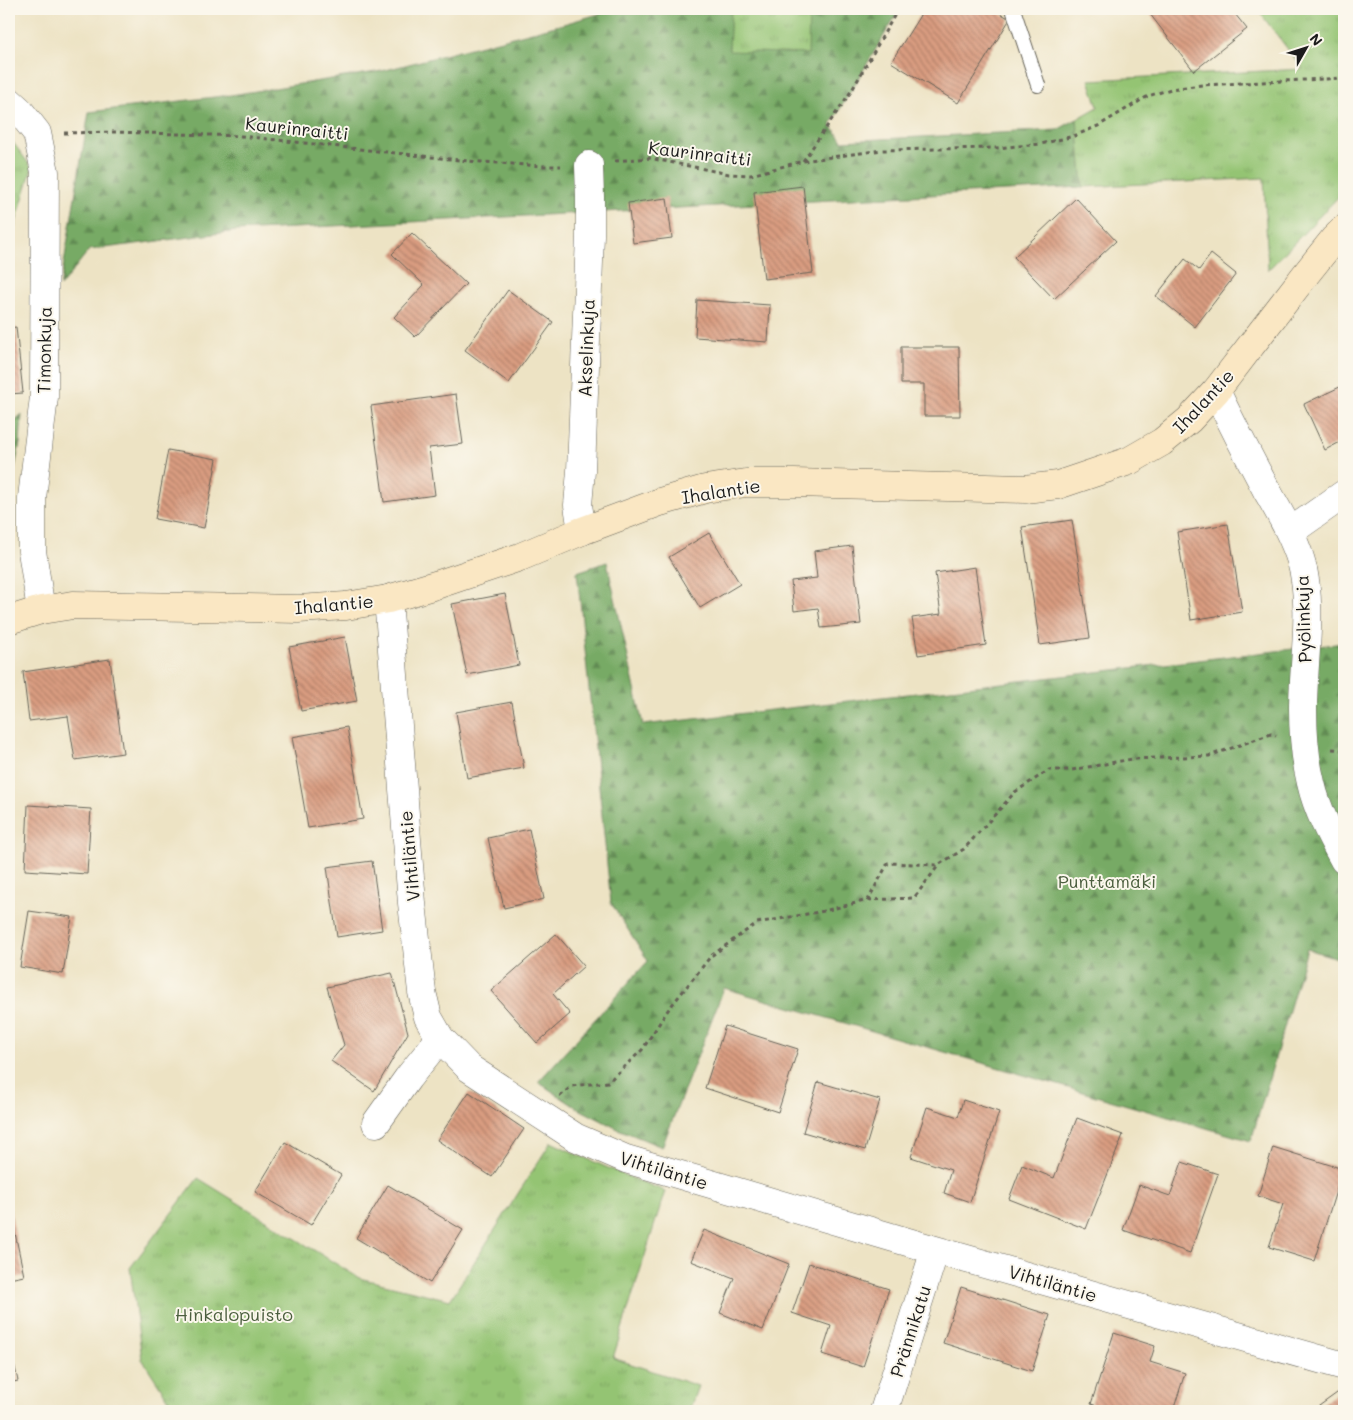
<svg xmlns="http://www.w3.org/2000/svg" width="1353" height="1420" viewBox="0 0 1353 1420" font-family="Mali,sans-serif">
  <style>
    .forest { fill: url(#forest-firs); stroke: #4a6340 }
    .park { fill: url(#park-tufts); stroke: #587048 }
    .building { fill: url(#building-back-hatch) }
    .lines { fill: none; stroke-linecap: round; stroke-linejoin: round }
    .lane-casing { stroke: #656257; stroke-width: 16 }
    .street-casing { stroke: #656257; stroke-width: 29 }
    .secondary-casing { stroke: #656257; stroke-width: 29 }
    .path { stroke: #656257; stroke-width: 3; stroke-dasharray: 4 4; stroke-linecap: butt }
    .lane { stroke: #fff; stroke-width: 14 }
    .street { stroke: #fff; stroke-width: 28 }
    .secondary { stroke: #fae7c3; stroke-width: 28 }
    .labels { text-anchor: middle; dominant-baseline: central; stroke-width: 4; stroke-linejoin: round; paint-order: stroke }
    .street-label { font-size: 18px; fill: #1c1c1c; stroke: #fbf7ec }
    .park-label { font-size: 18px; fill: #4c5f3f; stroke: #fbf7ec }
  </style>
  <defs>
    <pattern id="forest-firs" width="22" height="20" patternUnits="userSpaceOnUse" patternTransform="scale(1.25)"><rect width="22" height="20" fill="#77aa65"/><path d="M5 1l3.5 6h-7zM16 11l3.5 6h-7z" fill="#618a52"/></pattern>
    <pattern id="park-tufts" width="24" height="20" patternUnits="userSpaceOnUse" patternTransform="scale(1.25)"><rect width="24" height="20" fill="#94c473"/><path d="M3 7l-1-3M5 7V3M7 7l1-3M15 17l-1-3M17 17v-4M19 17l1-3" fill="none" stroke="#7fa863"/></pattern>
    <pattern id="building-back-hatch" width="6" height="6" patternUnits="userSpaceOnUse" patternTransform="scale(1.25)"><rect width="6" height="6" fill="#d99c80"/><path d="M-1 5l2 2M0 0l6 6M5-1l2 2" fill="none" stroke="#af7e68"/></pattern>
  </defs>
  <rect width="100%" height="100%" fill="#fbf7ec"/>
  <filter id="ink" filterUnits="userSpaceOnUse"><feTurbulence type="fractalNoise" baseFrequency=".02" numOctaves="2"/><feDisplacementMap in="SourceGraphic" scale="10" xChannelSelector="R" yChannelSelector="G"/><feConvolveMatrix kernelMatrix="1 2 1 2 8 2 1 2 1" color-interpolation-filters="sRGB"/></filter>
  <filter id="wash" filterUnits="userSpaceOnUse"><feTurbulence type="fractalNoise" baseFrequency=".0096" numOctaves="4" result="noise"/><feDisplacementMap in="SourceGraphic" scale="20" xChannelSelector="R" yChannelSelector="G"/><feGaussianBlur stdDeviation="1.12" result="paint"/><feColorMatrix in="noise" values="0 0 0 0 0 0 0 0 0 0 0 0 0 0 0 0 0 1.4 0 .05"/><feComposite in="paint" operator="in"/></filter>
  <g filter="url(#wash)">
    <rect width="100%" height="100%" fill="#ede3c4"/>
    <path class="forest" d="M616,9H900L831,124L842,141L1057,130L1077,119L1083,187L237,231L89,250L60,287L89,112L231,95L382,71L567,23Z
      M22,414L20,443L13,477L9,519V426Z
      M607,562L643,725L1344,643V960L1307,949L1251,1141L724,988L662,1147L618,1129L577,1108L538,1082L648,961L611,903L577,572Z"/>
    <path class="park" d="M731,9H809L808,54L729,51Z
      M1257,9H1344V191L1268,270L1264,178L1083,187L1077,119L1098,107L1089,80L1303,69Z
      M9,137L32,168L14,229H9Z
      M551,1142C588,1160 626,1176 665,1191L613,1358L698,1386L689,1411H176L142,1359L130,1268L198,1178L359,1278L450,1300Z"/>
    <g id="blocks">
      <path class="building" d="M924,9H993L1010,19L958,103L891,62Z
        M1146,9H1231L1247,29L1194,71Z
        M803,186L813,273L764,279L754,192Z
        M667,198L672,238L633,243L628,203Z
        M1076,198L1116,241L1054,299L1014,257Z
        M412,233L466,284L415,337L394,317L424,285L392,254Z
        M1211,254L1236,274L1195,327L1156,296L1185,259L1199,270Z
        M508,290L553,322L509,383L465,350Z
        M697,300L770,305L768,342L695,337Z
        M16,327L23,393L9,394V328Z
        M901,347H959L960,416H924V384H901Z
        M1344,385V440L1325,450L1304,404Z
        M456,394L463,444L429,448L435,495L384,502L371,406Z
        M168,450L217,459L204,528L155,519Z
        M1072,520L1090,638L1040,645L1022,527Z
        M1228,524L1242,612L1191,620L1177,532Z
        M709,533L740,584L700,608L669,557Z
        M852,546L861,624L821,628L818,608L794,611L791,581L817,578L814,551Z
        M975,567L986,645L918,655L912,618L941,614L935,573Z
        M505,594L519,665L467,675L452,604Z
        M345,637L357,701L301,711L289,647Z
        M110,659L123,753L75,760L68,716L29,721L23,672Z
        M512,702L524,768L467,778L456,712Z
        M347,727L363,819L308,828L292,737Z
        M28,805L91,809L87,874L25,870Z
        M529,829L544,899L504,908L488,838Z
        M372,861L382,930L337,937L327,867Z
        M29,911L72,917L63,974L20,967Z
        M556,934L584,966L553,994L570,1014L537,1043L491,991Z
        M392,973L408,1033L374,1091L331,1061L344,1045L327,987Z
        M725,1026L798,1049L778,1112L705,1088Z
        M818,1082L880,1100L865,1150L803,1132Z
        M469,1092L524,1129L492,1177L437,1140Z
        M963,1100L999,1112L970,1202L944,1193L951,1170L911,1157L927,1107L958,1117Z
        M1077,1118L1123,1135L1086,1229L1009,1199L1022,1165L1054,1178Z
        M285,1142L341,1175L311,1225L255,1192Z
        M1273,1147L1343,1169L1314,1261L1269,1247L1283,1204L1258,1196Z
        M1182,1162L1218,1174L1190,1253L1123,1230L1139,1185L1170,1196Z
        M388,1185L463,1230L430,1283L356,1238Z
        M9,1204L24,1276L9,1279Z
        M704,1230L789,1264L763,1330L720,1313L734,1278L691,1261Z
        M809,1263L889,1289L863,1367L822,1354L831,1326L792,1313Z
        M961,1287L1050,1315L1032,1371L943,1343Z
        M1114,1333L1155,1346L1150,1362L1185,1373L1173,1411H1114L1091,1404Z
        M9,1341L18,1381L9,1383Z
        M1344,1388V1411H1312Z"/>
    </g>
  </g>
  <g filter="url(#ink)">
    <use href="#blocks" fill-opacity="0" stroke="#656257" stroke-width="1"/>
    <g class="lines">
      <defs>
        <path id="lane" d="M1013,9L1038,85"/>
        <path id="street" d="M9,101L19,110L37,133L45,172L44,397L32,498V551L41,610
          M1216,391C1232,424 1249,457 1266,489C1279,512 1293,535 1301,561C1314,606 1303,662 1303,708C1303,733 1305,759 1311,783C1317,810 1331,836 1344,860
          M582,531L578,505L581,471L590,235V197L589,165
          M1290,532L1344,494
          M388,599L412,903L422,992L428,1017L440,1038L469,1068L575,1137L626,1159L935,1250L1344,1366
          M376,1123L408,1078L440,1038
          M884,1411L935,1250"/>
        <path id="secondary" d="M9,620L41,610L73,605L298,609L346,606L388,599L439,584L520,557L582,531L660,502L705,489L746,483H794L1025,489L1058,485L1129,461L1162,442L1189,420L1216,391L1306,274L1334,239L1344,229"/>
      </defs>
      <use href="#lane" class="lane-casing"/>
      <use href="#street" class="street-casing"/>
      <use href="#secondary" class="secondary-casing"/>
      <path class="path" d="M64,133L116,132L241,136L468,161L542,166H561
        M615,161L649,158L729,174L751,175L803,161L882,150L996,148L1041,144L1074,136L1098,126L1148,96L1171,89L1202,85L1344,78
        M803,161L852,90L898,9
        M1332,749L1344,750
        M868,900L914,898L938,866
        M560,1096L572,1086L608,1082L642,1050L668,1010L711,956L757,923L824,911L868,900L888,863L938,865L964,849L1015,792L1049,770H1072L1132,759L1209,756L1271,734L1276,736"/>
      <use href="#lane" class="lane"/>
      <use href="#street" class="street"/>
      <use href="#secondary" class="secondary"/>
    </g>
  </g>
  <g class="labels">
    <g class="street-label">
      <text transform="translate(297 128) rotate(6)">Kaurinraitti</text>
      <text transform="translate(700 153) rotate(7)">Kaurinraitti</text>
      <text transform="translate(586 348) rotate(-88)">Akselinkuja</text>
      <text transform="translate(44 350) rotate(-89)">Timonkuja</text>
      <text transform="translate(1203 401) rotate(-47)">Ihalantie</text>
      <text transform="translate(721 491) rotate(-9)">Ihalantie</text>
      <text transform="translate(334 604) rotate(-5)">Ihalantie</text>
      <text transform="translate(1303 619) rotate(-92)">Pyölinkuja</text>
      <text transform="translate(409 856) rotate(-95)">Vihtiläntie</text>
      <text transform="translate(664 1170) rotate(17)">Vihtiläntie</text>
      <text transform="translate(1053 1283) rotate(16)">Vihtiläntie</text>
      <text transform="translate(910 1331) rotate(-72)">Prännikatu</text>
    </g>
    <g class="park-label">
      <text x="1107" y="881">Punttamäki</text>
      <text x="234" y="1314">Hinkalopuisto</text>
    </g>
  </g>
  <rect width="1353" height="1420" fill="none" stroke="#fbf7ec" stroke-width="30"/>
  <g transform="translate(1306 48) rotate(51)" stroke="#fbf7ec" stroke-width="4" paint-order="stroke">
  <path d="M0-4L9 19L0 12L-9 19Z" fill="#1c1c1c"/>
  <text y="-8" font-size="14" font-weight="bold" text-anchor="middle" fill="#1c1c1c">N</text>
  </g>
</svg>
